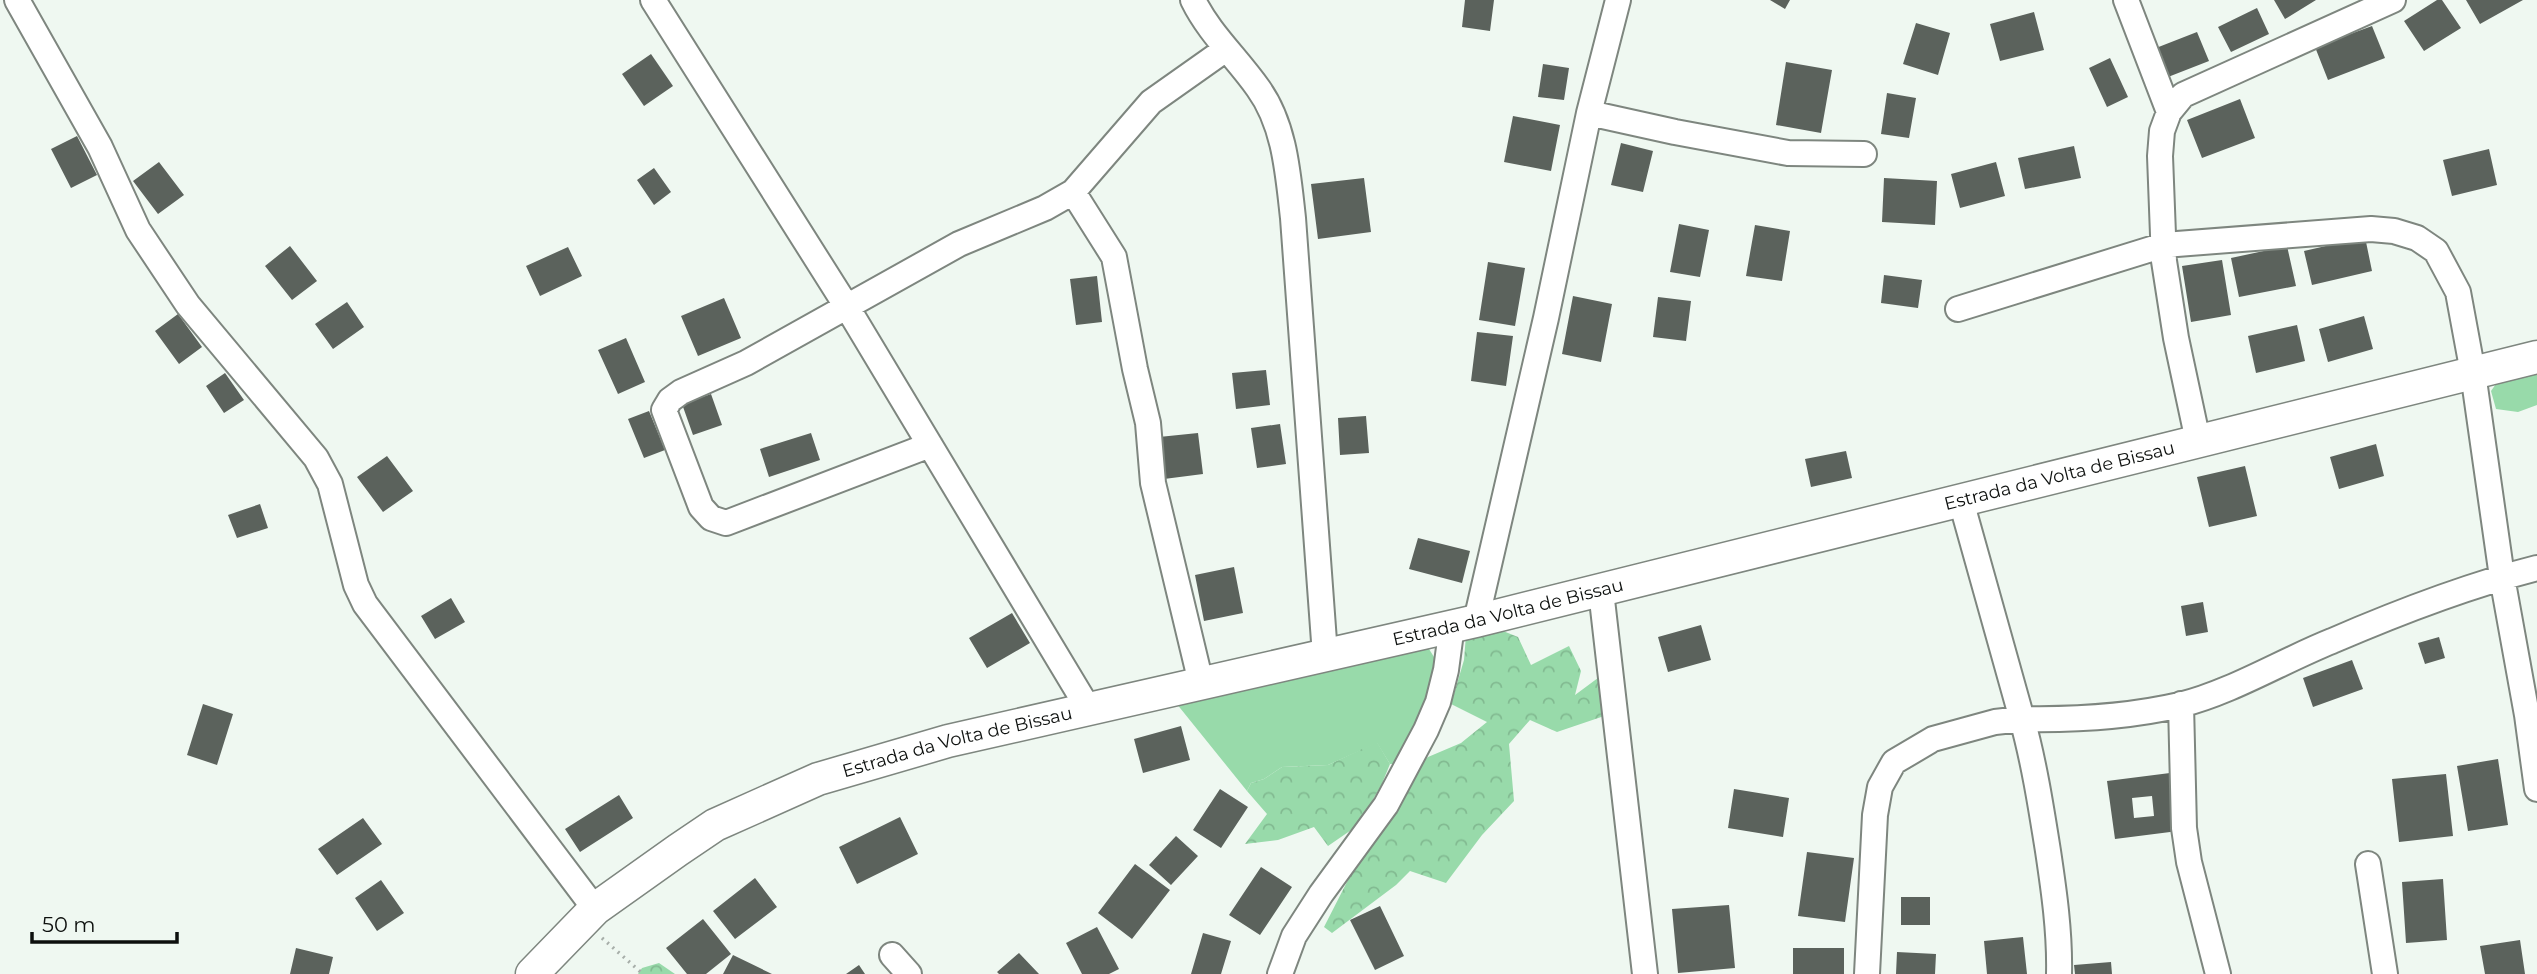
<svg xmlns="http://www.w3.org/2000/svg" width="2537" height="974" viewBox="0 0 2537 974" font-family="Montserrat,sans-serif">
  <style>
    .grass { fill: #98daaa }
    .forest { fill: url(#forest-crowns) }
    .building { fill: #5b625c; fill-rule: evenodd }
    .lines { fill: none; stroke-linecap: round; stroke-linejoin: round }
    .minor-casing { stroke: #7e867f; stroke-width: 28 }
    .major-casing { stroke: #7e867f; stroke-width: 35 }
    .path { stroke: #a7aea9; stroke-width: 3.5; stroke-dasharray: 2 5; stroke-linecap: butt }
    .minor { stroke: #fff; stroke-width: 24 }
    .major { stroke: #fff; stroke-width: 32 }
    .labels { text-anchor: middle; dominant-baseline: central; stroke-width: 6; stroke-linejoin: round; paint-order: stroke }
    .street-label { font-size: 18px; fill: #0d100e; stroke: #eff8f1 }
  </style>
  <defs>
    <pattern id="forest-crowns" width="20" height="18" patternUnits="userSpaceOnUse" patternTransform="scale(1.75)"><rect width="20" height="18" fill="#98daaa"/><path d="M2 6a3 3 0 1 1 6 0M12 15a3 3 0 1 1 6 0" fill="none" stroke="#82ba91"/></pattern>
  </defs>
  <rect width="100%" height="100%" fill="#eff8f1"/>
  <path class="grass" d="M2537,366V405L2518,412L2496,409L2491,391L2503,374Z
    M1410,646L1429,649L1439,665L1413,745L1394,764H1390L1377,743L1328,765L1282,767L1264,779L1251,783L1247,791L1172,698Z"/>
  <path class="forest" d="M1498,629L1518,637L1531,665L1569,646L1581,671L1575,695L1606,672L1619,711L1557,732L1530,720L1509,744L1514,801L1482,835L1446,883L1410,871L1396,885L1332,933L1324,927L1349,878L1415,767L1428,757L1461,743L1487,722L1451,704L1464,660L1466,635Z
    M1377,742L1390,764L1381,786L1357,826L1328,846L1314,827L1278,840L1245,844L1267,814L1247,791L1251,783L1264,779L1282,767L1328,765Z
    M659,963L675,974H638L642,968Z"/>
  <path class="building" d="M1465,0H1494L1490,31L1462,27Z
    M1770,0H1790L1785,9Z
    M2274,0H2316L2285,19Z
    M2437,0H2442L2461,28L2424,51L2404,21Z
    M2466,0H2523L2480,24Z
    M2257,8L2269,34L2231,52L2218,27Z
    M2034,12L2044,50L2000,61L1990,24Z
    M1916,23L1950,33L1938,75L1903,64Z
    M2372,26L2385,58L2328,80L2315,47Z
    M2197,32L2209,61L2168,77L2156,48Z
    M651,54L673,86L644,106L622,74Z
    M2110,58L2128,97L2107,107L2089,68Z
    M1786,62L1832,70L1821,133L1776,125Z
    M1543,64L1569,68L1564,100L1538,97Z
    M1887,93L1916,98L1909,138L1881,134Z
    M2240,99L2255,138L2202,158L2187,120Z
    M1513,116L1560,125L1551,171L1504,162Z
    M77,136L97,175L71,188L51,149Z
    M1621,143L1653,151L1643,192L1611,185Z
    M2074,146L2081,178L2025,189L2018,158Z
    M2489,149L2497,185L2452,196L2443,160Z
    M159,162L184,195L158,214L133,181Z
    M1996,162L2005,196L1960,208L1951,174Z
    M654,168L671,192L654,205L637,180Z
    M1364,178L1371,232L1318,239L1311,184Z
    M1884,178L1937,181L1935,225L1882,222Z
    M1679,224L1709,230L1700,277L1670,272Z
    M1755,225L1790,231L1782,281L1746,276Z
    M2365,237L2372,271L2312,285L2304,251Z
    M290,246L317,281L292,300L265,266Z
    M2287,246L2296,286L2239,297L2231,258Z
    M568,247L582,276L540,296L526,266Z
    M2222,260L2231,315L2191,322L2182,266Z
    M1488,262L1525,268L1515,326L1479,320Z
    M1884,275L1922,280L1918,308L1881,303Z
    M1097,276L1102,322L1076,325L1070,279Z
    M1573,296L1612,304L1601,362L1562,354Z
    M1658,297L1691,301L1686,341L1653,337Z
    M724,298L741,338L698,356L681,316Z
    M347,302L364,327L333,349L315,324Z
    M178,314L202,347L179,364L155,331Z
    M2364,316L2373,349L2328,362L2319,329Z
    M2297,325L2305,361L2256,373L2248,336Z
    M1477,332L1513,336L1506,386L1471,381Z
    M626,338L645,382L618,394L598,350Z
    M1266,370L1270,405L1236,409L1232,373Z
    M225,373L244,400L224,413L206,386Z
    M711,394L722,425L693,435L682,404Z
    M649,411L665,450L644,458L628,419Z
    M1366,416L1369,453L1340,455L1338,418Z
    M1280,424L1286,464L1257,468L1251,428Z
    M811,433L820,460L769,477L760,449Z
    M1198,433L1203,474L1164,479L1159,437Z
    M2376,444L2384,476L2339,489L2330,457Z
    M1846,451L1852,478L1811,487L1805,459Z
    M387,456L413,491L383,512L357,477Z
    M2245,466L2257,516L2209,527L2197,477Z
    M260,504L268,528L237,538L228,515Z
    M1418,538L1470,551L1462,583L1409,569Z
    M1234,567L1243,613L1204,621L1195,575Z
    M451,598L465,622L435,639L421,616Z
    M2203,602L2208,632L2186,636L2181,606Z
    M1012,613L1030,643L987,668L969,638Z
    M1701,625L1711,660L1668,672L1658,637Z
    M2439,637L2445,658L2425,664L2418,643Z
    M2352,660L2363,689L2313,707L2303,678Z
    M203,704L233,714L217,765L187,755Z
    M1181,726L1190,760L1143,773L1134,739Z
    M2498,759L2508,825L2468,831L2457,766Z
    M2170,773L2178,831L2115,839L2107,781ZM2152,796L2154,816L2134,818L2132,798Z
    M2446,774L2453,836L2399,842L2392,779Z
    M1220,789L1248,807L1221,848L1193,830Z
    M1734,789L1789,798L1783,837L1728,828Z
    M619,795L633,818L580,852L565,829Z
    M900,817L918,854L857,884L839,847Z
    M363,818L382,844L337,875L318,849Z
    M1176,836L1198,856L1171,885L1149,865Z
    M1807,852L1854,858L1845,922L1798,916Z
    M1135,864L1170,890L1132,939L1098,913Z
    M1261,867L1292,887L1260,935L1229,915Z
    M755,878L777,907L735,939L713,911Z
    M2443,879L2447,940L2406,943L2402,882Z
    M381,880L404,913L377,931L355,898Z
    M1901,897H1930V925H1901Z
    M1729,905L1735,968L1678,973L1672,909Z
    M1380,906L1404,956L1375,970L1350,920Z
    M703,919L731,954L706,974H687L666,948Z
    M1097,927L1119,969L1109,974H1082L1066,943Z
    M1203,933L1231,941L1221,974H1191Z
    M2023,937L2027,974H1987L1984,941Z
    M2520,940L2525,974H2485L2480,946Z
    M296,948L333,957L329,974H290Z
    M1793,948H1844V974H1793Z
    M1897,952L1936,954L1935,974H1896Z
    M1019,953L1039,974H999L997,972Z
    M733,955L772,974H723Z
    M2111,962L2112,974H2075L2074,965Z
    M859,965L865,974H846Z"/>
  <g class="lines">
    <defs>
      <path id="minor" d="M17,0L100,147L138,230L188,305L316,458L330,484L356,585L365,604L595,909
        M653,0L847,307L1088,708
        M1193,0C1209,33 1237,58 1258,88C1285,125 1288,174 1293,218L1325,655
        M2126,0L2169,112
        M1589,113L1675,132L1788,153L1864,154
        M1073,192L1114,257L1135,369L1148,423L1153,483L1201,683
        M1958,309L2164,245L2371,229L2394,231L2417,238L2436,251L2458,292L2473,373L2502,577L2527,715L2537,789
        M2198,441L2176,338L2164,261L2160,156L2162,131L2169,112L2183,95L2393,0
        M930,445L726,523L711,518L701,507L664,410L670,400L681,392L746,363L959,244L1045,208L1073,192L1151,102L1226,49
        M1601,591L1645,974
        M1476,621L1546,318L1589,113L1618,0
        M2181,704L2184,828L2189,862L2218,974
        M2368,864L2385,974
        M892,955L909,974
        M1280,974L1294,936L1321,894L1386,805L1426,730L1438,702L1446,670L1452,625
        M1867,974L1875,815L1880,787L1894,762L1933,739L1995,722L2022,719L1961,501
        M2059,974C2060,933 2054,891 2048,851C2041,807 2034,762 2022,719C2075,720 2128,717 2180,705C2232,692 2282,661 2332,641C2399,612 2466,586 2537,568"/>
      <g id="major">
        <path id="s1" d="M532,974L595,909L678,850L715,825L818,779L948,741L1476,621L2537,357"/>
      </g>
    </defs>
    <use href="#minor" class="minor-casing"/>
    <use href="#major" class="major-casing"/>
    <path class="path" d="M602,938L643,974"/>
    <use href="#minor" class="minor"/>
    <use href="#major" class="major"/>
  </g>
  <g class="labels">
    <g class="street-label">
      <text stroke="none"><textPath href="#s1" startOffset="1628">Estrada da Volta de Bissau</textPath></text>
      <text stroke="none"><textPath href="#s1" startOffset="1060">Estrada da Volta de Bissau</textPath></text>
      <text stroke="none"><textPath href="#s1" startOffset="494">Estrada da Volta de Bissau</textPath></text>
    </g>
  </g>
  <path d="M32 932v10h145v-10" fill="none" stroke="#0d100e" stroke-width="3.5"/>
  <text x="42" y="932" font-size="21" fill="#0d100e" stroke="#eff8f1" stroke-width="5" paint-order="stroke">50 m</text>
</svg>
